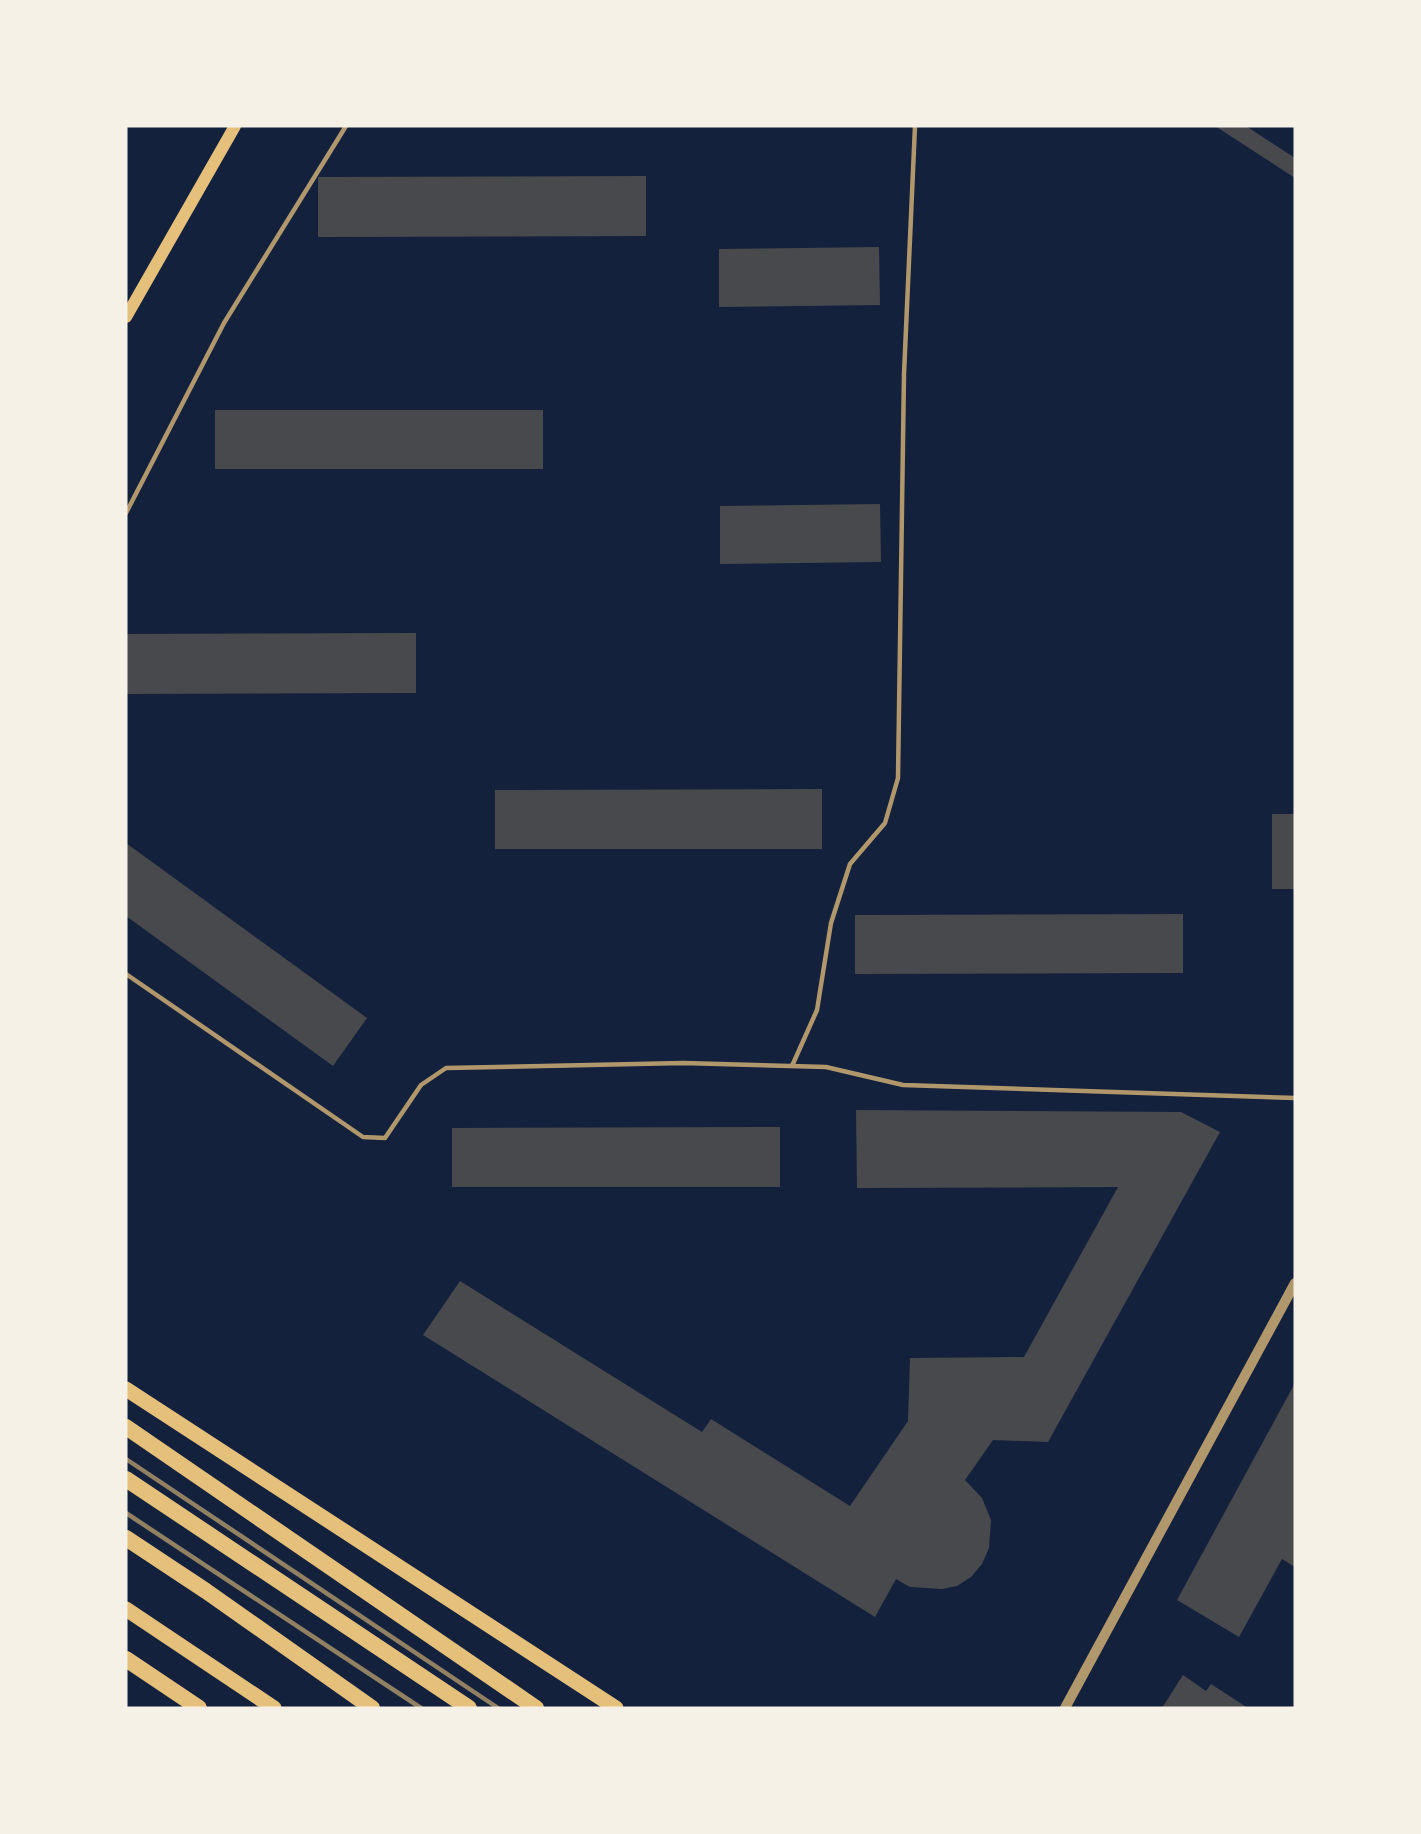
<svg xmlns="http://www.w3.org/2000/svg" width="1421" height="1834" viewBox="0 0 1421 1834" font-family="'PT Serif',serif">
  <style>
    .building { fill: #48494c }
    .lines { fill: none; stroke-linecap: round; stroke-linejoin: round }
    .service { stroke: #b1986c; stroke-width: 4.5 }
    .tertiary { stroke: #b1986c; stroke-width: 10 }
    .secondary { stroke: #e5c07b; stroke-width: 12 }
    .primary { stroke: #e5c07b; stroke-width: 15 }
    .trunk { stroke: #e5c07b; stroke-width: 16 }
    .rail { stroke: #918062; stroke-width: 4.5 }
  </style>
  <rect width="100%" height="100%" fill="#14213d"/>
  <path class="building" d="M1215,126H1246L1295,158V178Z
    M646,176V236L318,237V177Z
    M879,247L880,305L719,307V249Z
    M215,410H543V469H215Z
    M880,504L881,562L720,564V506Z
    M416,633V693L126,694V634Z
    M822,789V849H495V790Z
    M1272,814H1295V889H1272Z
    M126,843L367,1018L333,1066L126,916Z
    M1183,914V973L855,974V915Z
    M856,1110L1181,1112L1220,1132L1048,1442L993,1440L965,1480L982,1498L991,1520L989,1548L982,1564L971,1577L957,1586L942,1589L910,1587L896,1579L875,1617L423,1335L460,1281L702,1432L711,1419L850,1506L908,1421L910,1358L1024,1357L1118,1187L857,1188Z
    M780,1127V1187H452V1128Z
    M1295,1383V1567L1282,1559L1239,1637L1177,1600Z
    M1183,1675L1206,1691L1211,1684L1248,1708H1162Z"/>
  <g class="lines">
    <path class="service" d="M126,513L224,323L346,126
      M126,974L363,1137L385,1138L421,1085L446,1068L683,1063L826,1067L903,1085L1295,1098
      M792,1066L817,1010L831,923L850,864L885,823L898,778L904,374L915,126"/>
    <path class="tertiary" d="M1065,1708L1295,1283"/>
    <path class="secondary" d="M126,317L235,126"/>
    <path class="primary" d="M126,1389L616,1708
      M126,1609L274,1708"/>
    <path class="trunk" d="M126,1427L536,1708
      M126,1479L469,1708
      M126,1538L206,1591L372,1708
      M126,1659L199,1708"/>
    <path class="rail" d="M126,1459L498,1708
      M126,1513L421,1708"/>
  </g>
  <rect width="1421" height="1834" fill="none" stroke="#f6f1e7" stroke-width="255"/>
</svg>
